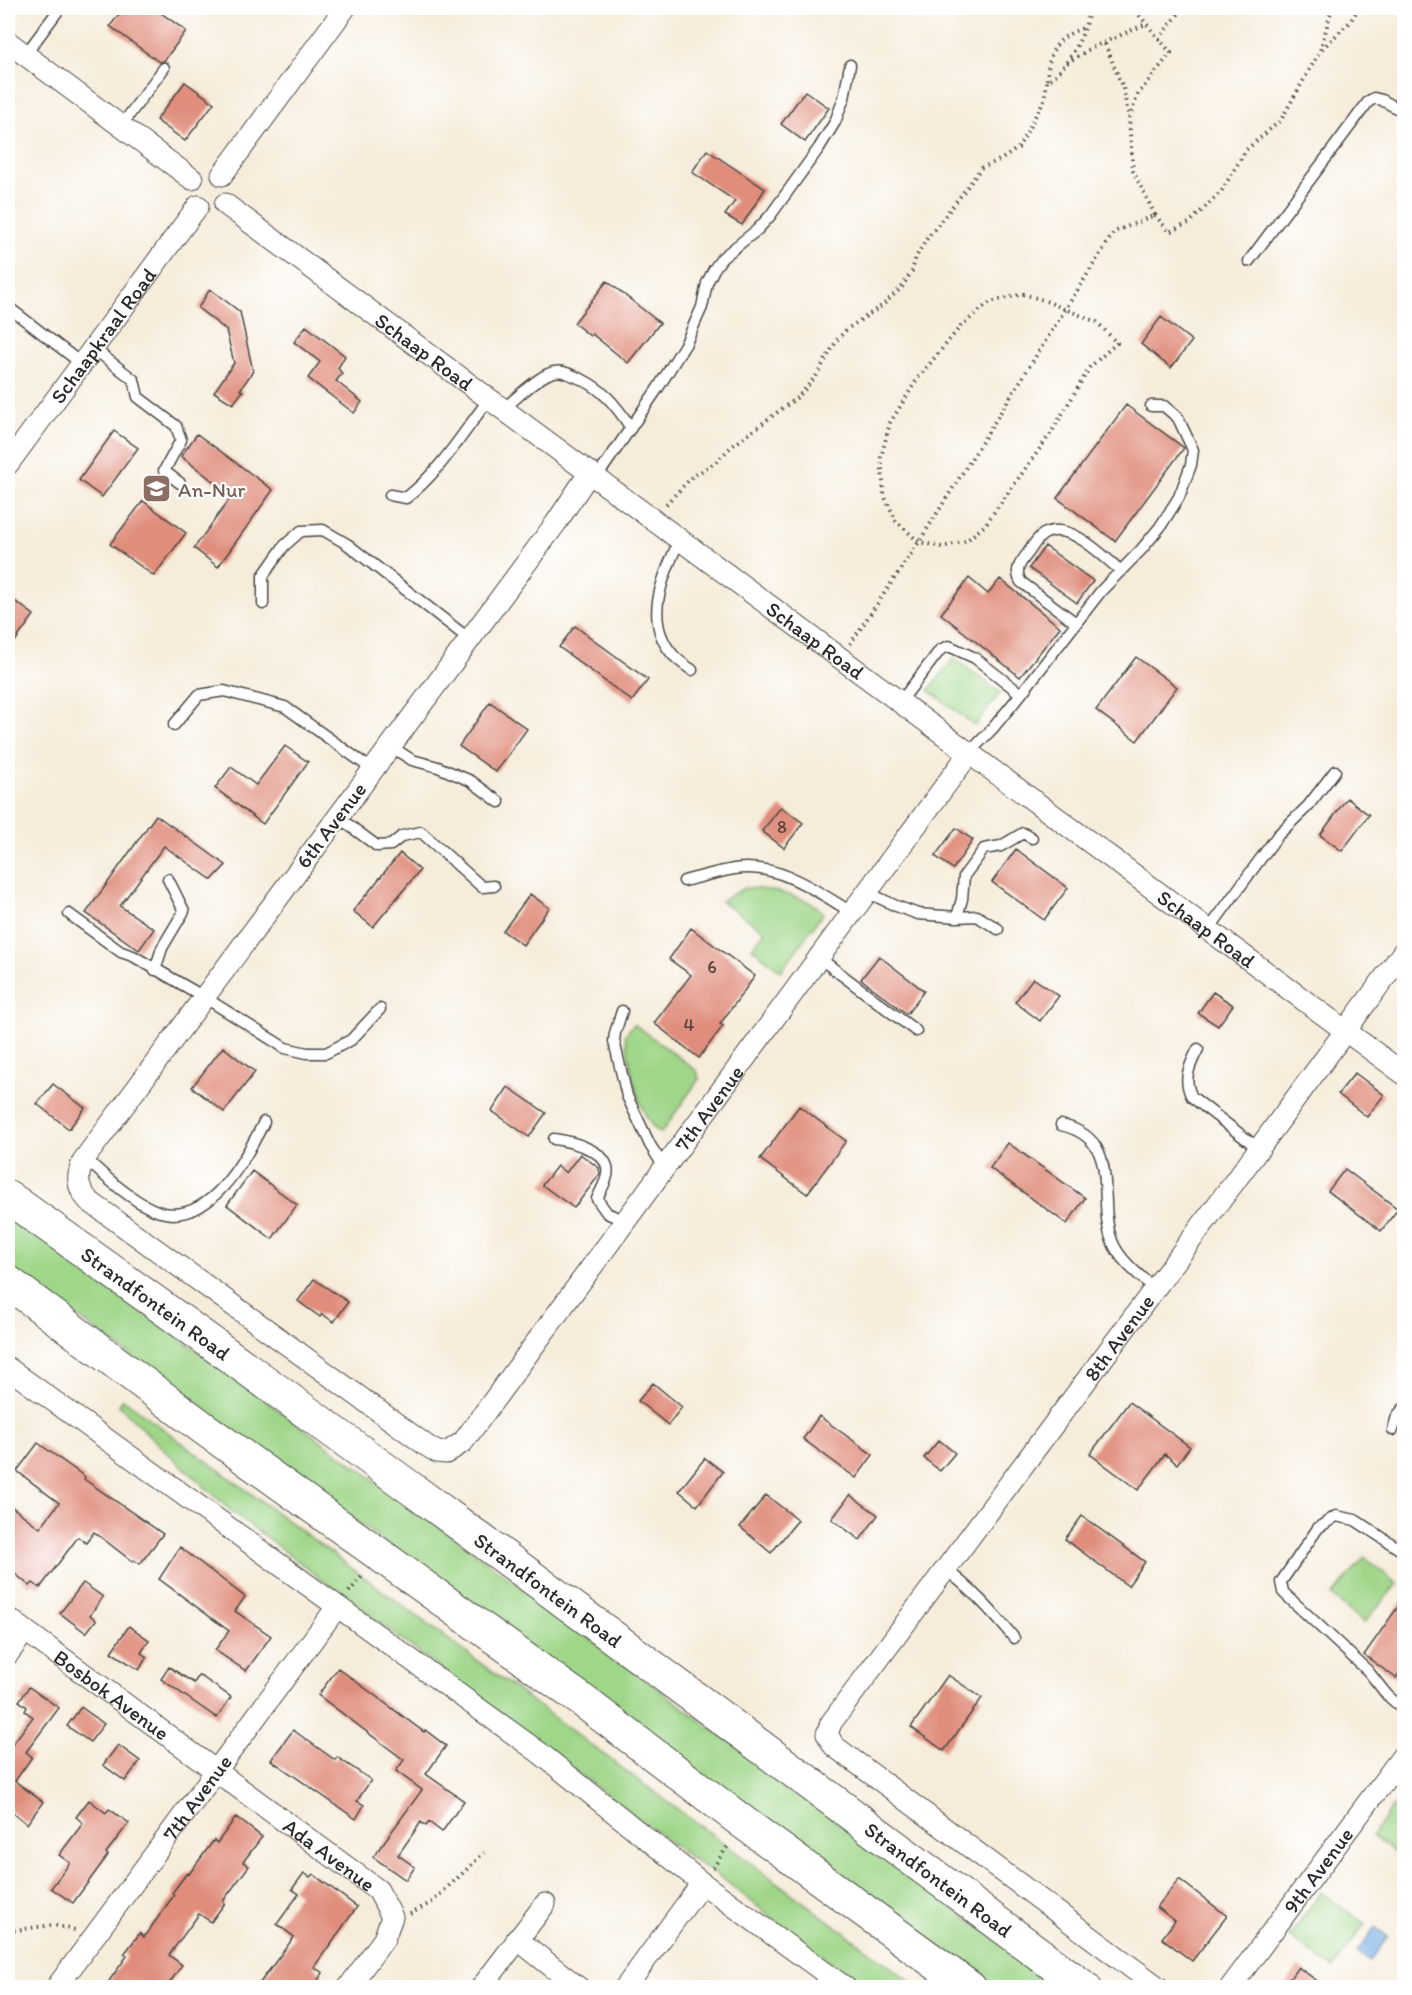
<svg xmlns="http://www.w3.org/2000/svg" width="1412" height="1995" viewBox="0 0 1412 1995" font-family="Itim,sans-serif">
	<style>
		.green { fill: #9fd688; stroke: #65805a; stroke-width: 1.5 }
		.water { fill: #74afe5; stroke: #506d88; stroke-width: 1.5 }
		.building { fill: #e08d7c }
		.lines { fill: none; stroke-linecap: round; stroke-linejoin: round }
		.lane-casing { stroke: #494845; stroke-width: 13 }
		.street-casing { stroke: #494845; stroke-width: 23 }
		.primary-casing { stroke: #494845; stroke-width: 35 }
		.path { stroke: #494845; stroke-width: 4; stroke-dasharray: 1.5 4.5; stroke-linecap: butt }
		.lane { stroke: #fff; stroke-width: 10 }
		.street { stroke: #fff; stroke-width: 21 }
		.primary { stroke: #fff; stroke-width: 33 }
		.labels { text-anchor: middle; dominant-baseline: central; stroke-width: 4.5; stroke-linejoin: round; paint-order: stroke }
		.number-label { font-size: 18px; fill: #58443f }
		.street-label { font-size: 21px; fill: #2b2b2b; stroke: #fff }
		.education-label { font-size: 21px; fill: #785e54; stroke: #fff; text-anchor: start }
	</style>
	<rect width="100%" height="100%" fill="#fff"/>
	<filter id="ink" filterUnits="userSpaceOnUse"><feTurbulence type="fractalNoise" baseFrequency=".0167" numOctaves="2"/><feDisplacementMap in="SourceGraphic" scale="12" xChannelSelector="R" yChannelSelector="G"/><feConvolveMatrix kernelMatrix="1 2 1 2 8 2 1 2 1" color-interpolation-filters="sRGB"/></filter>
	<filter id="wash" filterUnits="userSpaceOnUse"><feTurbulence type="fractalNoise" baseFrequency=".008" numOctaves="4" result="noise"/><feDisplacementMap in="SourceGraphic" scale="24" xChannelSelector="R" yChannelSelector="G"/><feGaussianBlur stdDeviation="1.35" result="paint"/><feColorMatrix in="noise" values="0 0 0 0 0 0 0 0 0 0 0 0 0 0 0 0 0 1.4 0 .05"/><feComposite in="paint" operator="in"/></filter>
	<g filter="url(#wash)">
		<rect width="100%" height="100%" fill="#f6ecda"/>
		<path class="green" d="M 954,658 L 1000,693 L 975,726 L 929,690 Z
			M 745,888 C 765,888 812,897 823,913 L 781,971 L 752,948 L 765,931 L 721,901 Z
			M 634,1024 L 697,1071 L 699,1079 L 661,1133 C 638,1122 629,1059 625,1035 Z
			M 8,1219 L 20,1228 L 42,1238 L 467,1547 L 1060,1987 L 992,1987 L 8,1266 Z
			M 123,1399 L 918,1987 L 867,1987 L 804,1943 L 723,1879 L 688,1856 L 230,1510 L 156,1442 L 119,1405 Z
			M 1365,1557 L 1397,1584 L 1364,1623 L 1332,1596 Z
			M 1404,1791 L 1404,1860 L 1372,1836 Z
			M 1321,1892 L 1365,1924 L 1333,1968 L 1289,1937 Z"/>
		<path class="water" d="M 1375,1927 L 1388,1937 L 1370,1961 L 1357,1952 Z"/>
		<g id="blocks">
			<path class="building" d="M 124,8 L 154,8 L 186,31 L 164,61 L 159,62 L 110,26 Z
				M 185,82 L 214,103 L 185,141 L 156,120 Z
				M 805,91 L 829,108 L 805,142 L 781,124 Z
				M 707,150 L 765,189 L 742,225 L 725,215 L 735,201 L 692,172 Z
				M 607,281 L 660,323 L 628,363 L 592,334 L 590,336 L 574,323 Z
				M 210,289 L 240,312 L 253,371 L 240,390 L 243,391 L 233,404 L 214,392 L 234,363 L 226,330 L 198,308 Z
				M 1161,317 L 1192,341 L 1171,368 L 1141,344 Z
				M 306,326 L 345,356 L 338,368 L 342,374 L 336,381 L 362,402 L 354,413 L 308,378 L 320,362 L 294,342 Z
				M 1126,405 L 1184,448 L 1115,541 L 1057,498 Z
				M 114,431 L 138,448 L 102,497 L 79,480 Z
				M 197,434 L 273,490 L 218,567 L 194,548 L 232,496 L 181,456 Z
				M 143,501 L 186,533 L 154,576 L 110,544 Z
				M 1045,546 L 1093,581 L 1077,603 L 1029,568 Z
				M 969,578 L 988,594 L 1000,579 L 1060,627 L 1020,677 L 941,614 Z
				M 8,596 L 34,615 L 8,651 Z
				M 575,626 L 648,680 L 632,701 L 559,647 Z
				M 1136,657 L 1177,687 L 1137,741 L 1096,710 Z
				M 490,702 L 527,729 L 496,772 L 459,746 Z
				M 285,746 L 308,762 L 263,824 L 215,788 L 231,767 L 256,785 Z
				M 1347,798 L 1369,815 L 1342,851 L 1320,835 Z
				M 781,807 L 803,823 L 784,848 L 762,831 Z
				M 156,815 L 226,865 L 212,880 L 164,846 L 120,906 L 154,929 L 139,950 L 86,913 Z
				M 956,828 L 973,840 L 953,869 L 935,856 Z
				M 1016,849 L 1068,888 L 1044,920 L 992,882 Z
				M 400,853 L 420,870 L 373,927 L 353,911 Z
				M 530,894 L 549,908 L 523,945 L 503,931 Z
				M 691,928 L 755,976 L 720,1024 L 723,1026 L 699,1058 L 654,1023 L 691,975 L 669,959 Z
				M 879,956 L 924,991 L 907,1014 L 861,979 Z
				M 1033,978 L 1059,996 L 1040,1021 L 1015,1002 Z
				M 1213,992 L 1233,1005 L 1218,1026 L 1198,1013 Z
				M 223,1047 L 255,1072 L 224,1112 L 192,1087 Z
				M 1355,1073 L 1384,1095 L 1367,1117 L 1338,1094 Z
				M 53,1084 L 85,1108 L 69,1129 L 37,1104 Z
				M 508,1087 L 546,1113 L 529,1137 L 492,1111 Z
				M 799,1106 L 846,1141 L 807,1194 L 760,1159 Z
				M 1008,1143 L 1085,1198 L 1067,1224 L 990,1168 Z
				M 580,1154 L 599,1168 L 600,1174 L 574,1208 L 542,1185 L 557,1166 L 566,1173 Z
				M 1345,1169 L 1398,1209 L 1381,1231 L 1328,1191 Z
				M 252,1171 L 297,1205 L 272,1239 L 227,1205 Z
				M 314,1279 L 348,1302 L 334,1322 L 322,1314 L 320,1317 L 298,1301 Z
				M 653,1383 L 682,1407 L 668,1425 L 638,1401 Z
				M 1129,1402 L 1190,1447 L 1177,1464 L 1165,1454 L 1138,1490 L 1090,1454 Z
				M 819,1416 L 873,1455 L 856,1478 L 803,1439 Z
				M 939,1440 L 955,1453 L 940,1471 L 924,1458 Z
				M 38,1443 L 85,1477 L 84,1479 L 163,1534 L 140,1564 L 134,1560 L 133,1562 L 94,1532 L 86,1543 L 78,1537 L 40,1588 L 33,1583 L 30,1586 L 8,1568 L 8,1504 L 40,1528 L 59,1503 L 17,1471 Z
				M 705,1458 L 723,1472 L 697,1506 L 679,1491 Z
				M 766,1495 L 798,1520 L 771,1553 L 740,1527 Z
				M 850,1495 L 878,1515 L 860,1540 L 832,1519 Z
				M 1082,1516 L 1145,1562 L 1128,1586 L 1065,1539 Z
				M 180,1547 L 245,1597 L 235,1611 L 271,1636 L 246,1671 L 215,1650 L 229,1631 L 159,1579 Z
				M 83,1583 L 103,1597 L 90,1615 L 96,1620 L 86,1633 L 60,1613 Z
				M 1404,1598 L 1404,1666 L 1396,1678 L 1364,1655 Z
				M 129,1626 L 149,1640 L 141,1653 L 147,1657 L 139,1670 L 111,1652 Z
				M 169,1667 L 194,1683 L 199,1675 L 231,1697 L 217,1718 L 161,1679 Z
				M 338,1668 L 424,1732 L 425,1730 L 446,1746 L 426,1774 L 464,1801 L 442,1832 L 429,1822 L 426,1826 L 421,1822 L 398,1855 L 415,1867 L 406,1880 L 373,1857 L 422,1790 L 396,1771 L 404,1760 L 318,1695 Z
				M 948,1675 L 982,1698 L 944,1751 L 911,1727 Z
				M 29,1687 L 59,1708 L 26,1752 L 32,1757 L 15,1781 L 43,1802 L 27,1824 L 8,1809 L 8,1750 L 33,1717 L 25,1711 L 27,1707 L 19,1701 Z
				M 81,1707 L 104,1724 L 90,1742 L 67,1726 Z
				M 293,1730 L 335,1760 L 337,1757 L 371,1780 L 357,1801 L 364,1805 L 356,1819 L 271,1760 Z
				M 118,1745 L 140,1761 L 125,1781 L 103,1765 Z
				M 89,1800 L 106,1813 L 109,1809 L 129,1823 L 106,1853 L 108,1855 L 73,1903 L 51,1888 L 70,1863 L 59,1855 L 83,1823 L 76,1817 Z
				M 236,1817 L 262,1837 L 243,1862 L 249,1866 L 223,1901 L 225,1903 L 211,1922 L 199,1914 L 169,1955 L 182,1965 L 166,1988 L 104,1988 L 127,1956 L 124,1954 L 140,1933 L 144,1937 L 174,1895 L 172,1893 L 187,1873 L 189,1874 L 214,1840 L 217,1843 Z
				M 304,1873 L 310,1877 L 313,1874 L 357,1907 L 314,1967 L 323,1973 L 312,1988 L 256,1988 L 294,1937 L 277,1924 L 299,1894 L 292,1889 Z
				M 1179,1879 L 1227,1916 L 1192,1961 L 1162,1938 L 1175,1921 L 1157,1907 Z
				M 1298,1967 L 1327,1988 L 1283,1988 Z"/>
		</g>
	</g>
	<g filter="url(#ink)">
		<use href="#blocks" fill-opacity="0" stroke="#494845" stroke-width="1.5"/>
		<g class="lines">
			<defs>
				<path id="lane" d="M 25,55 L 60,8
					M 121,126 L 164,68
					M 1249,261 L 1368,102 L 1374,98 L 1382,100 L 1404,112
					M 8,307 L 82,364
					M 93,348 L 134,380 L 138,397 L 176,426 L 181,440 L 164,471 L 180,483
					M 504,408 C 517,398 533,381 548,374 C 558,369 564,372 574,376 C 601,386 616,405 631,428
					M 597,477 L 658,388 L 686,343 L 702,307 L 707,283 L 714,269 L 722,258 L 757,230 L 770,216 L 819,148 L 835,122 L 844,98 L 850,65
					M 390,495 L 406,498 C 440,472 464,431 490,398
					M 680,538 C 664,576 641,620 674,656 C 679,661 686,666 692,670
					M 263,604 L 263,576 L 284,546 L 301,531 L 323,530 L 347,544 L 469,639
					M 1076,623 L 1021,582 C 1014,570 1020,563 1028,553 C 1033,546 1038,536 1046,533 C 1071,522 1103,556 1121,571
					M 901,701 L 940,650 L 949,646 L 975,658 L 1021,694
					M 174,725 L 199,695 L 224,691 L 285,707 L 373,770
					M 390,746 L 412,760 L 438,767 L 471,781 L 499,802
					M 970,752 L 993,728 L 1021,694 L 1101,591 L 1141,550 L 1160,527 L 1179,497 L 1191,465 L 1193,450 L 1178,418 L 1164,406 L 1151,406
					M 338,817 L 377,846 L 391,845 L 402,836 L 421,832 L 482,887 L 494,886
					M 684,881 C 700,877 717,872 734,869 C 777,862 817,891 851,912
					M 867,892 L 896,906 L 918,914 L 957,917 L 977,916 L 998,929
					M 69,914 L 121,952 L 133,956 L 204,997 L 285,1048 L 307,1053 L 326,1053 L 351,1040 L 380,1009
					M 957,917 L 962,899 L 964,876 L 984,849 L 1001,846 L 1023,833 L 1032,838
					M 1209,929 L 1278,835 L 1308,806 L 1335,771
					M 818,957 L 916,1031
					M 155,970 L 162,948 L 184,911 L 168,879
					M 622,1011 L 615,1033 L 614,1041 L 627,1096 L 650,1145 L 664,1167
					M 1198,1049 C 1190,1065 1182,1079 1192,1097 L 1259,1149
					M 1061,1125 C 1124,1139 1096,1199 1112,1241 C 1120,1261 1139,1275 1155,1289
					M 554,1139 C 569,1141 603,1149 607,1167 C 610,1177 601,1189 597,1199 L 607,1213 L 624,1221
					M 85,1158 C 104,1176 136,1205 160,1212 C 210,1226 246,1158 264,1122
					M 1393,1430 L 1397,1416 L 1404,1408
					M 1404,1552 L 1355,1520 L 1336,1516 L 1318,1528 L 1281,1582 L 1283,1592 L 1287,1596 L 1368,1671 L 1387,1695 L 1404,1710
					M 945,1569 C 972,1589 993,1612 1014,1638"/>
				<g id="street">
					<path d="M 8,42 L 192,179"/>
					<path d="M 222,175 L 345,8"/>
					<path id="s1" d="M 225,204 L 1404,1074"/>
					<path id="s2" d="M 8,464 L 198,206"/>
					<path id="s3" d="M 590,472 L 556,523 L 85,1158 C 76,1175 76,1187 89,1201 L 427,1446 L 437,1452 L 446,1453 L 463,1442 L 970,752"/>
					<path d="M 8,1368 L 540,1753 L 702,1883 L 846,1988"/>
					<path id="s4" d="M 8,1618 L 378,1890 L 392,1917 L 384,1939 L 348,1988"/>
					<path d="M 8,1654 L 25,1631"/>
					<path d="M 517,1939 L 579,1988"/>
					<path id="s5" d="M 56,1988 L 337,1607"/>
					<path d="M 481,1988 L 545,1904"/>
					<path d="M 625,1988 L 702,1883"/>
					<path id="s6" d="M 1159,1988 L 834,1746 L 827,1734 L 831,1723 L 1241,1173 L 1404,951"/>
					<path id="s7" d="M 1230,1988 L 1404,1754"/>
				</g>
				<g id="primary">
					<path id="s8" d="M 8,1197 C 371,1455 727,1722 1085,1988"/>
					<path d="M 8,1282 L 202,1427 L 583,1701 L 744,1823 L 970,1988"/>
				</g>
			</defs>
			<use href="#lane" class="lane-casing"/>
			<use href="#street" class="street-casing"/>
			<use href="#primary" class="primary-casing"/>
			<path class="path" d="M 1159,39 L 1183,8
				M 1105,44 L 1123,88 L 1129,118
				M 1322,49 L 1349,23 L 1359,8
				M 1067,63 L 1091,48 L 1146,24
				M 1047,80 C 1049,51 1055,38 1083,28
				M 1155,215 L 1169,232 L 1189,223 L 1221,192 L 1246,150 L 1281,120 L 1320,51 L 1332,8
				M 1023,294 L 1043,300 L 1097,322 L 1117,343 L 1090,367 L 1051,433 L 985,525 L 966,541 L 942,547 L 919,542 L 896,521 L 884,495 L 881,457 L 890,423 L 918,378 L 961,326 L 990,302 Z
				M 666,504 L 692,477 L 716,462 L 731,447 L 799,396 L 816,376 L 837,340 L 847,329 L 883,305 L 902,287 L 912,271 L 916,257 L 926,240 L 969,185 L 981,168 L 1002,159 L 1018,148 L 1044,100 L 1047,81 C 1067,71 1088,30 1089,8
				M 850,644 L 919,542 L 1114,232 L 1155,215 L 1133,171 L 1129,119 L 1138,94 L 1171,53 L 1133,8
				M 349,1592 L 363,1575
				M 713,1868 L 729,1844
				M 410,1914 L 432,1902 L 484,1853
				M 8,1931 L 53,1925 L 75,1930"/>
			<use href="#lane" class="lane"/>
			<use href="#street" class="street"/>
			<use href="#primary" class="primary"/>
		</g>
	</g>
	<defs>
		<symbol id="school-square" viewBox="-11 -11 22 22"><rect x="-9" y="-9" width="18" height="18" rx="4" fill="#8d6e63" stroke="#fff"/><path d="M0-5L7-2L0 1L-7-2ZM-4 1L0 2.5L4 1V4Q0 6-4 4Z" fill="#fff"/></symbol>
	</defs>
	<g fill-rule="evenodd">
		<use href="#school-square" x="140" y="472" width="33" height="33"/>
	</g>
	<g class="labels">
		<g class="number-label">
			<text x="782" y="827">8</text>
			<text x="712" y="967">6</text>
			<text x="689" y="1025">4</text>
		</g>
		<g class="street-label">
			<text stroke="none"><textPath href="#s2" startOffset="160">Schaapkraal Road</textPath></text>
			<text stroke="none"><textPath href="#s1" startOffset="248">Schaap Road</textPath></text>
			<text stroke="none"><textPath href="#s1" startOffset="734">Schaap Road</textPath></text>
			<text transform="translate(331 825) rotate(-53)">6th Avenue</text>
			<text stroke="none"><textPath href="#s1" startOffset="1220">Schaap Road</textPath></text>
			<text stroke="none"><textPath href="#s3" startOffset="1772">7th Avenue</textPath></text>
			<text stroke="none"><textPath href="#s8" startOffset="182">Strandfontein Road</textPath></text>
			<text stroke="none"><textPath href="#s6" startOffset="912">8th Avenue</textPath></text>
			<text stroke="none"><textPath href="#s8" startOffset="668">Strandfontein Road</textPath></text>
			<text stroke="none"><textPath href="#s4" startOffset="129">Bosbok Avenue</textPath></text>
			<text stroke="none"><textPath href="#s5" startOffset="237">7th Avenue</textPath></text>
			<text stroke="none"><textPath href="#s4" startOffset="399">Ada Avenue</textPath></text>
			<text stroke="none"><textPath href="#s7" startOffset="147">9th Avenue</textPath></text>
			<text stroke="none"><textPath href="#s8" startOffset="1154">Strandfontein Road</textPath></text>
		</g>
		<g class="education-label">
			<text x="178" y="489">An-Nur</text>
		</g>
	</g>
	<rect width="1412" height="1995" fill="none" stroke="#fff" stroke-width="30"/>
</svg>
